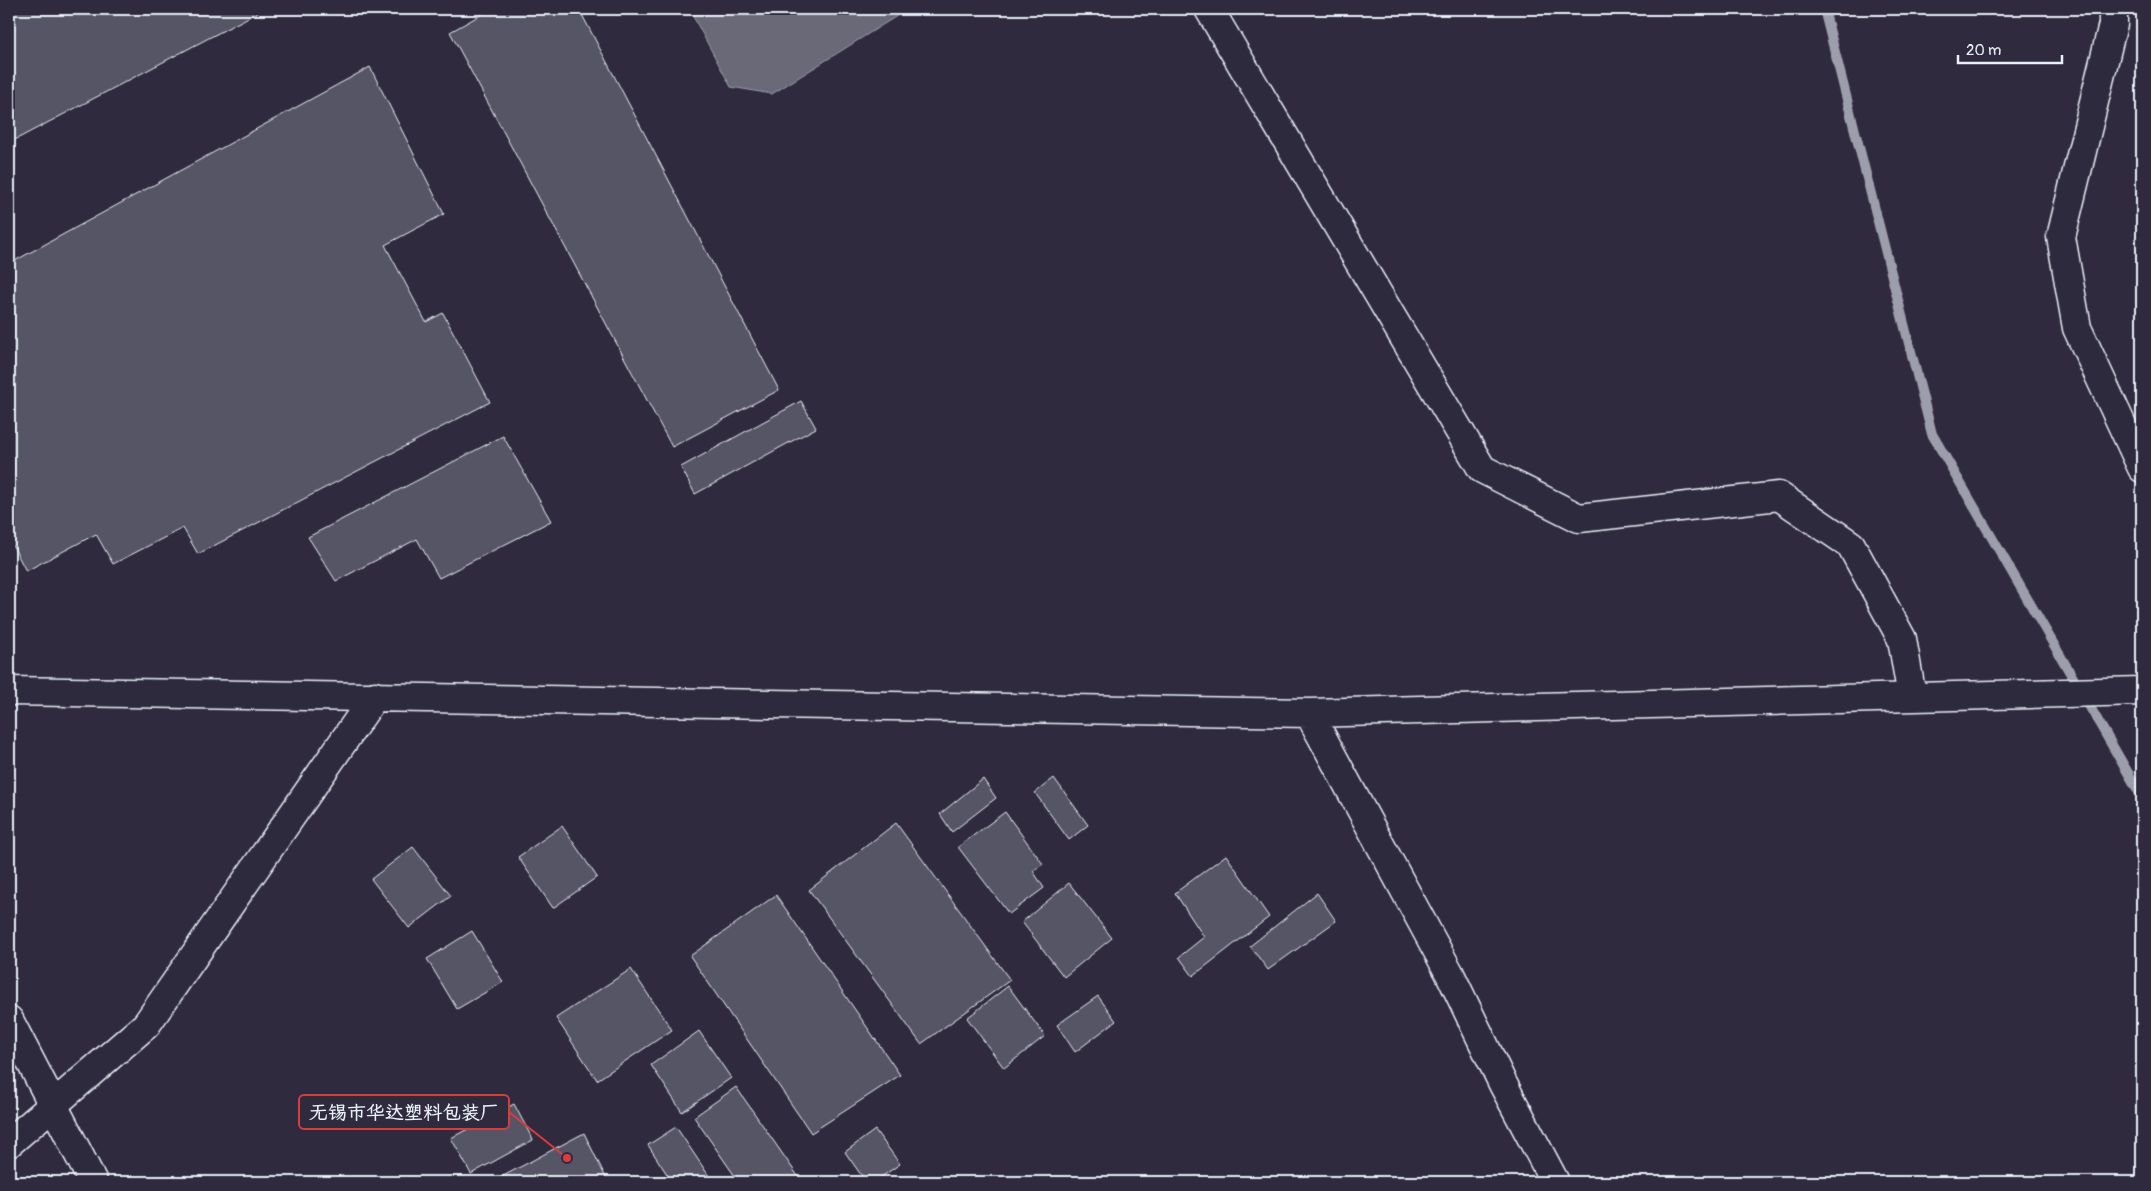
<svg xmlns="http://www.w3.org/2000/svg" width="2151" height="1191" viewBox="0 0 2151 1191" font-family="Pangolin,'LXGW WenKai TC',sans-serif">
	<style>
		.water { fill: #696978; stroke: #9c9fab }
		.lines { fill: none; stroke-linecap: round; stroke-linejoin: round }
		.stream { stroke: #9c9fab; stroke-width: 10 }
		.building { fill: #575565; stroke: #e8f1f8 }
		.minor-casing { stroke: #e8f1f8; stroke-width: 31 }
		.minor { stroke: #2f2a3d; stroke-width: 28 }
		.leader { fill: none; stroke: #d83c3d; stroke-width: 2 }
		.callout-dot { fill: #d83c3d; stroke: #2f2a3d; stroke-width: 2 }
		.callout { fill: #2f2a3d; stroke: #d83c3d; stroke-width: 2 }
		.callout-label { font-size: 19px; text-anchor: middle; font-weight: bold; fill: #e8f1f8 }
	</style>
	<rect width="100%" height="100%" fill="#2f2a3d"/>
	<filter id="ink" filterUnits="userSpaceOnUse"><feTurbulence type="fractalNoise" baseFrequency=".02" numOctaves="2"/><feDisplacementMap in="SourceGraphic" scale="10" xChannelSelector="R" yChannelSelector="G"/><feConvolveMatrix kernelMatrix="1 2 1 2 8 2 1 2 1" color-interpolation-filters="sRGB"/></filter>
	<g filter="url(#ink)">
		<path class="water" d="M 689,9 L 908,9 L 772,94 L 731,87 Z"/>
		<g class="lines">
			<path class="stream" d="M 1824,9 L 1932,434 L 2142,797"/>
		</g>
		<path class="building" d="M 9,9 L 264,9 L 9,143 Z
			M 491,9 L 579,9 L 779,390 L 672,447 L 450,32 Z
			M 370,67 L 444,214 L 385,245 L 426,322 L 443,313 L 490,402 L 198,554 L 183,528 L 113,564 L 96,534 L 26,571 L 13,546 L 9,548 L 9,264 Z
			M 801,401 L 816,428 L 695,494 L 681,467 Z
			M 503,436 L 551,521 L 439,578 L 417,539 L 336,581 L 308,537 Z
			M 1054,778 L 1088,825 L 1069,840 L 1035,793 Z
			M 983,779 L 996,798 L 952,832 L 940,814 Z
			M 1005,812 L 1043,864 L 1033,871 L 1044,888 L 1009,914 L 958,847 Z
			M 896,823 L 1010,980 L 921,1044 L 809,890 Z
			M 562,826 L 597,877 L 553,908 L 518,857 Z
			M 413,847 L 451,896 L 409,928 L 371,879 Z
			M 1226,855 L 1269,917 L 1193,976 L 1179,957 L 1204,937 L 1175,893 Z
			M 1069,883 L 1112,938 L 1064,977 L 1022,922 Z
			M 1317,893 L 1336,921 L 1268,970 L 1250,946 Z
			M 776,895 L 900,1075 L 811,1133 L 690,956 Z
			M 472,931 L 503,982 L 457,1009 L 427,959 Z
			M 631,969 L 672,1030 L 597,1080 L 556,1018 Z
			M 1008,986 L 1045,1036 L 1004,1068 L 967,1018 Z
			M 1098,996 L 1116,1021 L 1075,1052 L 1057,1025 Z
			M 699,1031 L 731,1078 L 682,1112 L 651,1065 Z
			M 736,1087 L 802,1182 L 739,1182 L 694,1117 Z
			M 514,1104 L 533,1140 L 471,1174 L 451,1138 Z
			M 676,1127 L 713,1182 L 672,1182 L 648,1145 Z
			M 875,1130 L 900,1164 L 874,1182 L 866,1182 L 845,1152 Z
			M 584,1133 L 608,1182 L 492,1182 Z"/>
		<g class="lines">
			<defs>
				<path id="minor" d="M 1209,9 L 1482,469 L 1579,518 L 1779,496 L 1851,545 L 1902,639 L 1912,697
					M 2113,9 L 2113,24 L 2061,237 L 2077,328 L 2142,468
					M 9,691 L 1309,713 L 2142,691
					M 1309,713 L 1450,974 L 1503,1084 L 1555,1182
					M 9,1020 L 93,1182
					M 9,1143 L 146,1025 L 375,696"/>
			</defs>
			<use href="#minor" class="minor-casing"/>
			<use href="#minor" class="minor"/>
		</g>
	</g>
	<path class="leader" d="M567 1158L509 1112"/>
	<circle class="callout-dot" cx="567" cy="1158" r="5"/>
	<rect class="callout" x="299" y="1095" width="210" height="34" rx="5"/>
	<g class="callout-label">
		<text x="404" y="1119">无锡市华达塑料包装厂</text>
	</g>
	<rect width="2151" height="1191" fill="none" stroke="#2f2a3d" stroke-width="30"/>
	<rect x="15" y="15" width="2121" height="1161" fill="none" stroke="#e8f1f8" stroke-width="2" filter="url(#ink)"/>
	<path d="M1958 55v8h104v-8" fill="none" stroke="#e8f1f8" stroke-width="2.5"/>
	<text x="1966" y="55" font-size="15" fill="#e8f1f8" stroke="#2f2a3d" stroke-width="4" paint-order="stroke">20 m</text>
</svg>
